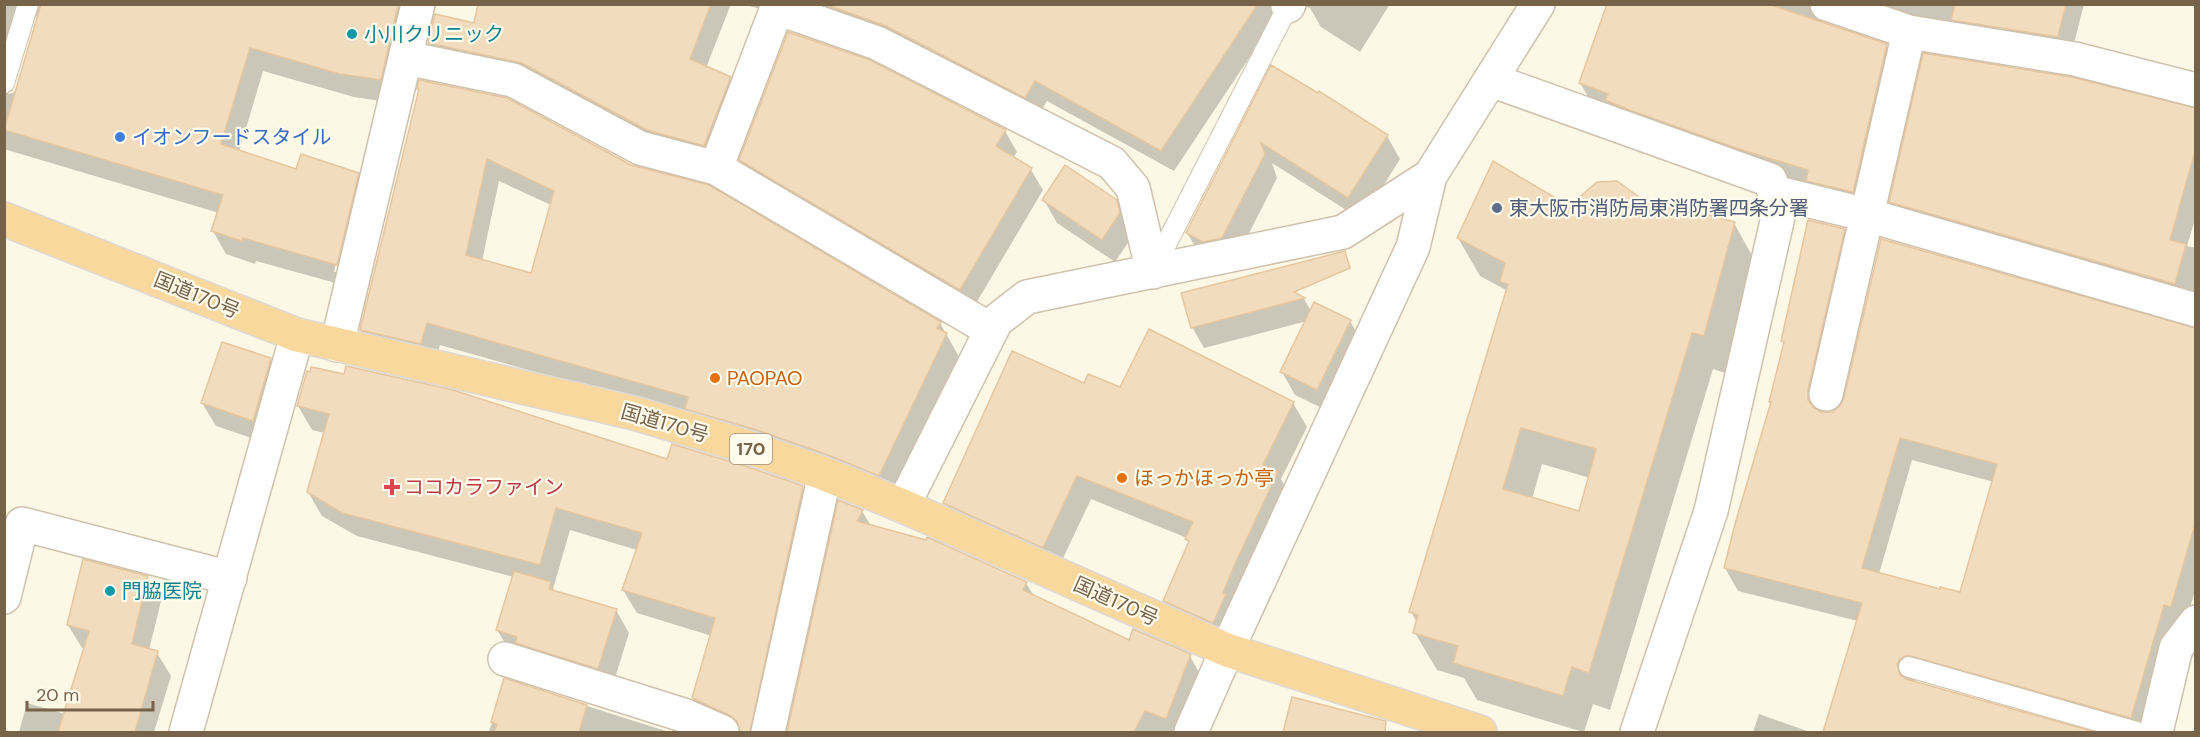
<svg xmlns="http://www.w3.org/2000/svg" width="2200" height="737" viewBox="0 0 2200 737" font-family="'DM Sans','Noto Sans JP',sans-serif">
	<style>
		.shadow { fill: #0003; fill-rule: evenodd }
		.building { fill: #f2dcbe; stroke: #e5c69e; stroke-width: 1.5; fill-rule: evenodd }
		.lines { fill: none; stroke-linecap: round; stroke-linejoin: round }
		.service-casing { stroke: #cfc1ac; stroke-width: 22 }
		.minor-casing { stroke: #cfc1ac; stroke-width: 36 }
		.trunk-casing { stroke: #ded9d4; stroke-width: 36 }
		.service { stroke: #fff; stroke-width: 20 }
		.minor { stroke: #fff; stroke-width: 33 }
		.trunk { stroke: #f9d89e; stroke-width: 33 }
		.culture-dot { fill: #0f9aa8; stroke: #fffbed; stroke-width: 2 }
		.shop-dot { fill: #3f7fe0; stroke: #fffbed; stroke-width: 2 }
		.service-dot { fill: #5c6f8a; stroke: #fffbed; stroke-width: 2 }
		.food-dot { fill: #e8710a; stroke: #fffbed; stroke-width: 2 }
		.health-dot { fill: #e0444e; stroke: #fffbed; stroke-width: 2 }
		.labels { text-anchor: middle; dominant-baseline: central; stroke-width: 4.5; stroke-linejoin: round; paint-order: stroke }
		.shield { fill: #fffbed; stroke: #a0907b; stroke-width: 1.5 }
		.shield-label { font-size: 18px; font-weight: bold; fill: #77624a }
		.culture-label { font-size: 20px; fill: #0d838f; stroke: #fffbed; text-anchor: start }
		.shop-label { font-size: 20px; fill: #366cbe; stroke: #fffbed; text-anchor: start }
		.service-label { font-size: 20px; fill: #4e5e75; stroke: #fffbed; text-anchor: start }
		.street-label { font-size: 20px; fill: #77624a; stroke: #fffbed }
		.food-label { font-size: 20px; fill: #c56008; stroke: #fffbed; text-anchor: start }
		.health-label { font-size: 20px; fill: #be3a42; stroke: #fffbed; text-anchor: start }
	</style>
	<rect width="100%" height="100%" fill="#fdf8e6"/>
	<path class="shadow" d="M 4,4 L 390,4 L 398,6 L 411,30 L 394,103 L 354,97 L 263,71 L 239,152 L 297,171 L 358,174 L 371,197 L 350,287 L 256,261 L 255,264 L 226,254 L 213,231 L 219,213 L 4,149 ZM 38,16 L 17,87 L 13,93 L 8,94 L 29,24 L 33,18 ZM 353,190 L 356,190 L 337,272 L 334,272 Z
		M 480,4 L 731,4 L 706,68 L 730,78 L 742,99 L 716,166 L 442,64 L 430,43 L 475,25 Z
		M 742,4 L 1390,4 L 1360,52 L 1321,27 L 1310,8 L 1300,6 L 1257,46 L 1174,171 L 1047,101 L 1037,118 L 778,14 Z
		M 1609,4 L 2084,4 L 2070,59 L 1827,13 L 1821,23 L 1886,46 L 1899,68 L 1866,214 L 1593,105 L 1580,83 Z
		M 1272,67 L 1387,136 L 1400,159 L 1362,220 L 1272,163 L 1277,178 L 1235,261 L 1201,256 L 1187,233 Z
		M 420,91 L 631,166 L 940,323 L 959,357 L 892,498 L 691,416 L 440,345 L 433,366 L 374,353 L 361,330 ZM 499,181 L 551,205 L 532,274 L 482,261 Z
		M 2196,109 L 2196,216 L 2187,246 L 2196,248 L 2196,309 L 1904,224 L 1891,202 Z
		M 1005,131 L 1017,152 L 1013,158 L 1031,170 L 1043,190 L 972,310 L 753,181 L 741,160 Z
		M 1639,198 L 1734,223 L 1755,261 L 1725,373 L 1713,369 L 1610,710 L 1593,704 L 1584,732 L 1583,732 L 1477,700 L 1464,678 L 1437,670 L 1415,633 L 1418,624 L 1411,612 L 1506,290 L 1480,276 L 1458,238 L 1569,208 ZM 1542,464 L 1590,478 L 1580,513 L 1532,499 Z
		M 1044,200 L 1115,201 L 1129,224 L 1132,237 L 1115,262 L 1057,223 Z
		M 1844,230 L 1857,253 L 1820,413 L 1831,414 L 2196,330 L 2196,587 L 2184,629 L 2146,732 L 1919,678 L 1914,682 L 2090,732 L 1824,732 L 1858,621 L 1738,591 L 1725,568 L 1772,405 L 1770,401 L 1785,345 L 1783,341 ZM 1912,460 L 1994,482 L 1961,594 L 1879,574 Z
		M 1259,276 L 1304,299 L 1311,311 L 1350,321 L 1363,344 L 1330,412 L 1295,395 L 1282,372 L 1307,321 L 1204,348 L 1192,327 Z
		M 270,360 L 283,383 L 266,443 L 216,426 L 202,403 Z
		M 1085,385 L 1293,403 L 1307,427 L 1281,479 L 1291,497 L 1226,646 L 1179,625 L 1165,601 L 1189,544 L 1187,538 L 1091,499 L 1057,571 L 959,527 L 945,503 Z
		M 298,406 L 668,461 L 802,487 L 816,511 L 768,732 L 732,732 L 707,722 L 693,698 L 712,636 L 637,613 L 623,590 L 637,550 L 570,530 L 553,589 L 555,592 L 616,610 L 629,633 L 611,691 L 511,653 L 497,630 L 514,577 L 357,536 L 322,516 L 308,492 L 325,433 L 312,430 Z
		M 840,502 L 862,511 L 871,526 L 1026,583 L 1034,596 L 1129,642 L 1190,656 L 1202,678 L 1182,732 L 787,732 Z
		M 147,578 L 161,601 L 149,650 L 157,653 L 171,676 L 154,732 L 19,732 L 27,703 L 65,714 L 85,649 L 82,648 L 68,625 Z
		M 505,680 L 669,732 L 489,732 Z
		M 1293,699 L 1357,714 L 1368,732 L 1285,732 Z
		M 1759,714 L 1810,732 L 1753,732 Z"/>
	<path class="building" d="M 41,4 L 398,5 L 381,80 L 340,74 L 250,48 L 221,144 L 296,169 L 301,154 L 359,173 L 337,265 L 243,238 L 242,241 L 211,231 L 223,195 L 4,130 Z
		M 478,4 L 711,4 L 690,59 L 731,77 L 704,146 L 647,130 L 522,63 L 428,43 L 435,14 L 474,23 Z
		M 824,4 L 1258,4 L 1161,151 L 1035,81 L 1025,98 L 886,26 Z
		M 1607,4 L 1768,4 L 1887,44 L 1853,192 L 1806,181 L 1808,170 L 1739,149 L 1632,111 L 1605,100 L 1608,94 L 1579,83 Z
		M 1955,4 L 2066,4 L 2058,37 L 1951,20 Z
		M 788,32 L 870,60 L 1006,130 L 996,146 L 1032,168 L 960,290 L 739,160 Z
		M 1923,53 L 2071,77 L 2196,108 L 2196,148 L 2170,240 L 2186,244 L 2175,284 L 1889,202 Z
		M 1271,65 L 1318,93 L 1319,91 L 1388,135 L 1348,198 L 1261,143 L 1265,154 L 1222,238 L 1203,242 L 1186,233 Z
		M 419,80 L 507,98 L 631,165 L 709,185 L 941,322 L 937,328 L 947,333 L 879,476 L 831,456 L 757,430 L 685,409 L 688,397 L 427,323 L 421,344 L 360,330 L 419,89 L 417,89 ZM 487,159 L 554,191 L 531,273 L 466,255 Z
		M 1493,161 L 1569,206 L 1597,182 L 1617,181 L 1639,197 L 1735,222 L 1704,336 L 1692,333 L 1589,673 L 1572,667 L 1563,696 L 1453,663 L 1458,646 L 1413,633 L 1418,615 L 1409,612 L 1508,284 L 1500,282 L 1505,263 L 1457,238 ZM 1521,428 L 1596,449 L 1579,511 L 1503,489 Z
		M 1065,165 L 1117,200 L 1120,213 L 1102,240 L 1042,200 Z
		M 1808,220 L 1845,229 L 1808,390 L 1808,400 L 1814,408 L 1821,412 L 1832,412 L 1840,406 L 1844,398 L 1881,239 L 2196,328 L 2196,521 L 2171,607 L 2164,605 L 2131,718 L 1907,655 L 1900,659 L 1897,664 L 1900,675 L 1906,679 L 2095,732 L 1823,732 L 1862,603 L 1724,568 L 1735,524 L 1771,402 L 1769,402 L 1784,342 L 1781,341 ZM 1900,438 L 1997,464 L 1960,592 L 1940,587 L 1940,589 L 1862,568 Z
		M 1345,251 L 1350,268 L 1294,292 L 1305,298 L 1191,328 L 1181,293 Z
		M 1314,302 L 1351,320 L 1317,390 L 1280,372 Z
		M 1149,329 L 1294,402 L 1263,465 L 1278,472 L 1234,566 L 1223,593 L 1226,594 L 1213,623 L 1163,601 L 1189,541 L 1185,539 L 1193,522 L 1077,476 L 1043,548 L 943,503 L 1012,351 L 1084,383 L 1088,374 L 1120,387 Z
		M 222,342 L 271,358 L 253,421 L 201,403 Z
		M 346,366 L 453,390 L 667,459 L 672,444 L 745,466 L 803,486 L 750,732 L 740,732 L 737,721 L 729,715 L 692,698 L 715,618 L 622,590 L 642,533 L 556,508 L 540,565 L 342,513 L 307,492 L 329,414 L 297,406 L 307,371 L 310,372 L 311,367 L 344,374 Z
		M 838,500 L 863,510 L 857,521 L 926,540 L 927,537 L 1027,582 L 1023,590 L 1129,640 L 1133,629 L 1191,654 L 1166,719 L 1145,711 L 1134,732 L 787,732 Z
		M 83,559 L 148,576 L 132,644 L 158,651 L 135,732 L 58,732 L 89,631 L 67,625 Z
		M 514,571 L 551,582 L 549,589 L 617,609 L 598,669 L 515,643 L 517,637 L 496,630 Z
		M 504,678 L 587,705 L 579,732 L 494,732 L 497,724 L 491,722 Z
		M 1292,697 L 1386,721 L 1385,732 L 1283,732 Z"/>
	<g class="lines">
		<defs>
			<path id="service" d="M 4,83 L 28,4
				M 1153,270 L 1288,6 L 1285,4
				M 1909,667 L 2137,732"/>
			<path id="minor" d="M 1827,4 L 1909,32 L 2075,59 L 2196,90
				M 1288,6 L 1289,4
				M 406,58 L 513,80 L 640,148 L 716,168 L 991,330
				M 1491,80 L 1770,180 L 1780,208 L 1711,511 L 1637,732
				M 716,168 L 777,8 L 877,43 L 1112,163 L 1133,188 L 1153,272
				M 1774,192 L 1867,215 L 2196,310
				M 337,345 L 418,4
				M 1826,394 L 1909,32
				M 903,506 L 996,321 L 1027,297 L 1343,232 L 1430,176
				M 4,597 L 22,524 L 230,578
				M 505,659 L 683,715 L 722,732
				M 186,732 L 297,335
				M 768,732 L 825,474
				M 1191,732 L 1227,650 L 1413,247 L 1430,176 L 1538,4
				M 2156,732 L 2176,648 L 2196,622"/>
			<path id="trunk" d="M 4,219 L 297,335 L 634,413 L 751,448 L 825,474 L 903,506 L 1227,650 L 1480,732"/>
		</defs>
		<use href="#service" class="service-casing"/>
		<use href="#minor" class="minor-casing"/>
		<use href="#trunk" class="trunk-casing"/>
		<use href="#service" class="service"/>
		<use href="#minor" class="minor"/>
		<use href="#trunk" class="trunk"/>
	</g>
	<g class="culture-dot">
		<circle cx="352" cy="34" r="6"/>
		<circle cx="110" cy="591" r="6"/>
	</g>
	<circle class="shop-dot" cx="120" cy="137" r="6"/>
	<circle class="service-dot" cx="1497" cy="208" r="6"/>
	<g class="food-dot">
		<circle cx="715" cy="378" r="6"/>
		<circle cx="1122" cy="478" r="6"/>
	</g>
	<path class="health-dot" d="M389 478h6v6h6v6h-6v6h-6v-6h-6v-6h6z"/>
	<g class="labels">
		<rect class="shield" x="730" y="434" width="42" height="30" rx="4.5"/>
		<g class="shield-label">
			<text x="751" y="449">170</text>
		</g>
		<g class="culture-label">
			<text x="364" y="34">小川クリニック</text>
			<text x="122" y="591">門脇医院</text>
		</g>
		<g class="shop-label">
			<text x="132" y="137">イオンフードスタイル</text>
		</g>
		<g class="service-label">
			<text x="1509" y="208">東大阪市消防局東消防署四条分署</text>
		</g>
		<g class="street-label">
			<text transform="translate(197 295) rotate(22)">国道170号</text>
			<text transform="translate(665 423) rotate(16)">国道170号</text>
			<text transform="translate(1116 601) rotate(24)">国道170号</text>
		</g>
		<g class="food-label">
			<text x="727" y="378">PAOPAO</text>
			<text x="1134" y="478">ほっかほっか亭</text>
		</g>
		<g class="health-label">
			<text x="404" y="487">ココカラファイン</text>
		</g>
	</g>
	<rect width="2200" height="737" fill="none" stroke="#77624a" stroke-width="12"/>
	<path d="M27 701v9h126v-9" fill="none" stroke="#77624a" stroke-width="3"/>
	<text x="36" y="701" font-size="18" fill="#77624a" stroke="#fffbed" stroke-width="4.5" paint-order="stroke">20 m</text>
</svg>
